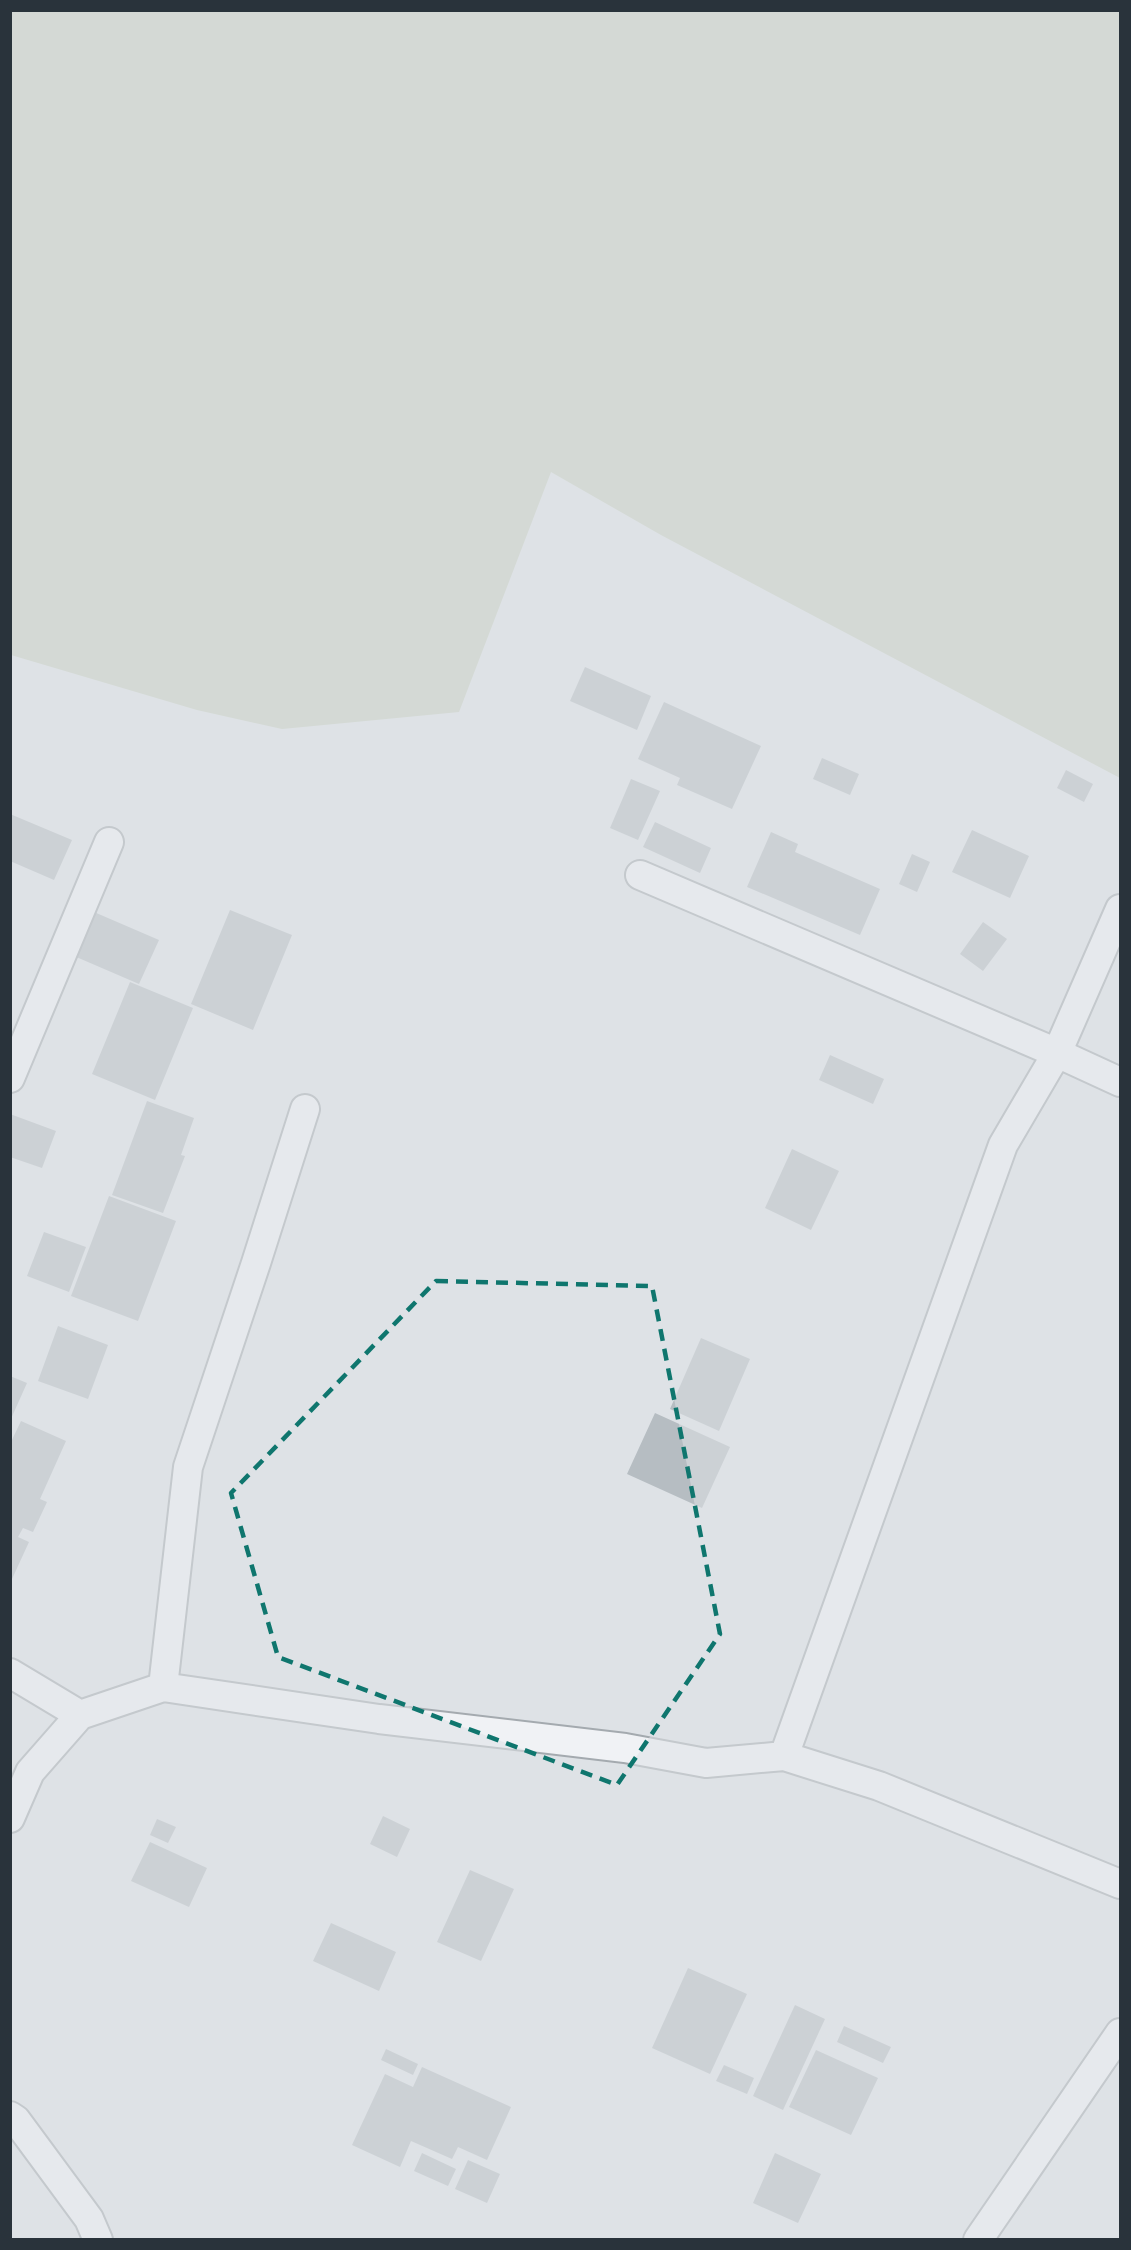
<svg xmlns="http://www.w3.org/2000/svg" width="1131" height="2250" viewBox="0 0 1131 2250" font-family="Inter,sans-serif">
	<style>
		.green { fill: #c7cfc0 }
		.building { fill: #b6bdc2 }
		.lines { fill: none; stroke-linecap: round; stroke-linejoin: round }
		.street-casing { stroke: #a4aaaf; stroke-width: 32 }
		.street { stroke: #f0f2f5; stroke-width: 28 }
		.marked { fill: none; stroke: #0f766e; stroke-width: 4.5; stroke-dasharray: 12 8; stroke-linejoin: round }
	</style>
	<rect width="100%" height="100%" fill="#dee2e6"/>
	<path class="green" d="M 10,11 L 1120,11 L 1120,778 L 661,535 L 551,472 L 459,712 L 282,729 L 197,710 L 11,655 Z"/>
	<path class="building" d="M 585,667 L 651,696 L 637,730 L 570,701 Z
		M 664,702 L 761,746 L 732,809 L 677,785 L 680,778 L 638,759 Z
		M 822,758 L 859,774 L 850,795 L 813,779 Z
		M 1066,770 L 1093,784 L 1084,802 L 1057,788 Z
		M 631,779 L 660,791 L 638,840 L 610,828 Z
		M 10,814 L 72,840 L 54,880 L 10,861 Z
		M 655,822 L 711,848 L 700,873 L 643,847 Z
		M 972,830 L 1029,856 L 1010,898 L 952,872 Z
		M 771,832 L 798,844 L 795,852 L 880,889 L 860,935 L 747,887 Z
		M 912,854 L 930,862 L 917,892 L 899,884 Z
		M 87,909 L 159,940 L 139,984 L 67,953 Z
		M 230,910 L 292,935 L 253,1030 L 191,1004 Z
		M 983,922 L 1007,939 L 983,971 L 960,954 Z
		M 130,982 L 193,1008 L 155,1100 L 92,1074 Z
		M 830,1055 L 884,1079 L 873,1104 L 819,1080 Z
		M 147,1101 L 194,1118 L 181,1155 L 185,1156 L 163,1213 L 112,1195 Z
		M 10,1114 L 56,1131 L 42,1168 L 10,1157 Z
		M 792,1149 L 839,1171 L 811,1230 L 765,1208 Z
		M 109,1196 L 176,1221 L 138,1321 L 71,1296 Z
		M 44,1232 L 86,1247 L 69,1292 L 27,1276 Z
		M 58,1326 L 108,1345 L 88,1399 L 38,1381 Z
		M 701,1338 L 750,1359 L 719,1431 L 670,1409 Z
		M 10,1376 L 27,1383 L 10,1421 Z
		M 655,1413 L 730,1447 L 702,1508 L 627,1474 Z
		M 21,1421 L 66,1441 L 40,1499 L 47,1502 L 33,1532 L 23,1528 L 18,1537 L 29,1542 L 12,1579 L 10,1578 L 10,1444 Z
		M 383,1816 L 410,1829 L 397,1857 L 370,1844 Z
		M 157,1819 L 176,1827 L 168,1843 L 150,1835 Z
		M 150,1842 L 207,1868 L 189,1907 L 131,1881 Z
		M 470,1870 L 514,1889 L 481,1961 L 437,1942 Z
		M 331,1923 L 396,1952 L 379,1991 L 313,1961 Z
		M 688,1968 L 747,1994 L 710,2074 L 652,2048 Z
		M 795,2005 L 825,2019 L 783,2110 L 753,2096 Z
		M 844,2026 L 891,2047 L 883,2063 L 837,2042 Z
		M 386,2049 L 418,2064 L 413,2075 L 381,2060 Z
		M 816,2050 L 878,2078 L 851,2135 L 789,2107 Z
		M 724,2065 L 754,2078 L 747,2094 L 716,2081 Z
		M 422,2067 L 511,2107 L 487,2160 L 458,2147 L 452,2159 L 411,2141 L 400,2167 L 352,2145 L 385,2074 L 413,2087 Z
		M 422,2153 L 456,2169 L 448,2186 L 414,2171 Z
		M 775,2153 L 821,2174 L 798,2223 L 753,2203 Z
		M 468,2160 L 500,2174 L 487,2203 L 455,2189 Z"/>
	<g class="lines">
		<defs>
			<path id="street" d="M 640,875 L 1057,1053 L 1120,1082
				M 10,1078 L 109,842
				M 10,1673 L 80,1715
				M 163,1687 L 188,1467 L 256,1263 L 305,1109
				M 784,1756 L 1003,1145 L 1057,1053 L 1120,909
				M 10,1818 L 30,1772 L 80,1715 L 163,1687 L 379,1719 L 625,1748 L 706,1763 L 784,1756 L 879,1786 L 1120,1884
				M 10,2116 L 16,2120 L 89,2219 L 98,2240
				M 978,2240 L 1120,2033"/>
		</defs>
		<use href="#street" class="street-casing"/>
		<use href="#street" class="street"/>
	</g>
	<path d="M0 0H1131V2250H0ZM 436,1281 L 652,1286 L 720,1634 L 617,1785 L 278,1657 L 231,1493 Z" fill="#dee2e6" fill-opacity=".55" fill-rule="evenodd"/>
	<path class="marked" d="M 436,1281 L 652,1286 L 720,1634 L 617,1785 L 278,1657 L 231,1493 Z"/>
	<rect width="1131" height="2250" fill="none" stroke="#29333b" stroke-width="24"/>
</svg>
